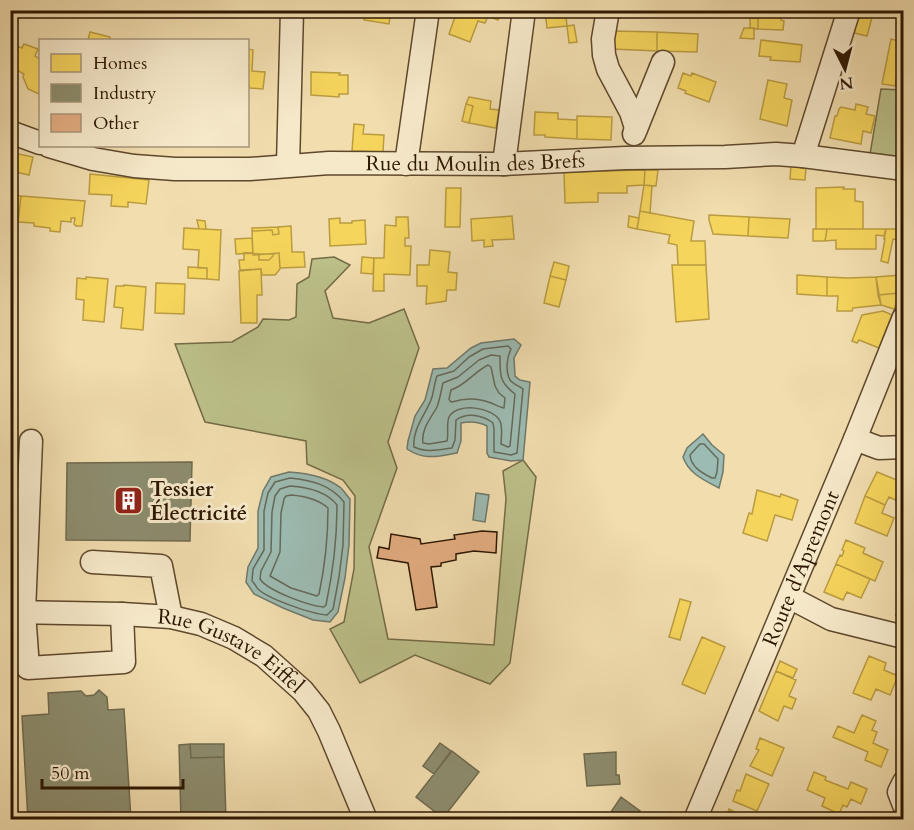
<svg xmlns="http://www.w3.org/2000/svg" width="914" height="830" viewBox="0 0 914 830" font-family="Cardo,serif">
	<style>
		.green { fill: #bcc089; stroke: #746c45; stroke-width: 1.5 }
		.water { fill: #9cbbb2; stroke: #70796b; stroke-width: 1.5 }
		.homes { fill: #f6d55c; stroke: #ba9c41; stroke-width: 1.5 }
		.industry { fill: #8c8c6e; stroke: #70694d; stroke-width: 1.5 }
		.lines { fill: none; stroke-linecap: round; stroke-linejoin: round }
		.shore { stroke: #64695a; stroke-width: 1.5 }
		.building { fill: #e2ac80; stroke: #2d1701; stroke-width: 1.5 }
		.minor-casing { stroke: #5e482c; stroke-width: 25 }
		.path { stroke: #2d1701; stroke-width: 4; stroke-dasharray: 1.5 3; stroke-linecap: butt }
		.minor { stroke: #f6e9ca; stroke-width: 22 }
		.labels { text-anchor: middle; dominant-baseline: central; stroke-width: 6; stroke-linejoin: round; paint-order: stroke }
		.street-label { font-size: 21px; fill: #2d1701; stroke: #f6e9ca }
		.poi-label { font-size: 21px; font-weight: bold; fill: #2d1701; stroke: #f6e9ca; text-anchor: start }
	</style>
	<rect width="100%" height="100%" fill="#f1ddae"/>
	<filter id="stains"><feTurbulence type="fractalNoise" baseFrequency=".00333" numOctaves="4"/><feColorMatrix values="0 0 0 0 .2 0 0 0 0 .09 0 0 0 0 .02 0 0 0 .5 -.17"/></filter>
	<radialGradient id="worn" r=".72"><stop offset=".6" stop-color="#630" stop-opacity="0"/><stop offset="1" stop-color="#630" stop-opacity=".3"/></radialGradient>
	<path class="green" d="M 881,89 L 903,90 L 903,154 L 894,157 L 870,154 Z
		M 334,257 L 350,265 L 325,291 L 333,318 L 369,323 L 404,309 L 419,348 L 388,442 L 397,468 L 369,547 L 388,639 L 494,645 L 506,499 L 503,471 L 523,460 L 536,477 L 510,663 L 490,684 L 415,655 L 360,683 L 330,629 L 344,622 L 354,569 L 355,496 L 343,480 L 307,464 L 306,441 L 205,422 L 175,344 L 232,342 L 258,327 L 263,319 L 289,320 L 296,317 L 297,284 L 309,277 L 312,259 Z"/>
	<path class="water" d="M 514,339 L 521,345 L 514,358 L 515,376 L 520,380 L 530,382 L 523,460 L 511,461 L 489,457 L 487,453 L 487,426 C 479,422 471,421 461,423 L 461,441 L 457,453 C 438,456 425,461 407,449 L 408,441 L 415,416 L 425,400 L 433,369 L 447,368 L 471,348 L 481,343 Z
		M 703,434 L 712,445 L 724,455 L 723,472 L 719,488 C 704,480 689,474 683,457 L 687,448 Z
		M 289,472 C 306,473 327,477 341,488 C 344,491 347,496 350,499 L 349,545 L 345,578 L 338,612 L 330,622 L 313,620 L 283,608 L 254,594 L 246,582 L 248,567 L 258,548 L 258,511 L 263,491 L 271,477 Z
		M 476,493 L 489,495 L 485,522 L 473,520 Z"/>
	<path class="homes" d="M 366,10 L 391,10 L 389,24 L 364,20 Z
		M 463,10 L 502,10 L 498,20 L 488,16 L 485,23 L 478,21 L 470,42 L 449,34 L 456,14 L 460,16 Z
		M 758,10 L 782,10 L 781,20 L 784,21 L 783,30 L 758,29 Z
		M 857,10 L 874,10 L 867,36 L 850,32 Z
		M 545,11 L 566,16 L 567,26 L 547,28 Z
		M 750,18 L 758,18 L 758,29 L 750,28 Z
		M 574,25 L 577,42 L 569,43 L 567,26 Z
		M 744,28 L 754,28 L 754,39 L 740,38 Z
		M 613,31 L 657,32 L 657,51 L 612,49 Z
		M 90,32 L 110,37 L 109,40 L 88,40 Z
		M 657,32 L 698,34 L 697,52 L 657,51 Z
		M 891,39 L 899,41 L 897,49 L 904,50 L 904,69 L 898,68 L 895,86 L 882,84 Z
		M 761,40 L 802,45 L 800,62 L 770,60 L 771,57 L 759,56 Z
		M 10,43 L 22,48 L 24,44 L 38,49 L 35,56 L 40,59 L 40,91 L 39,94 L 28,89 L 23,77 L 24,74 L 17,70 L 16,73 L 10,70 Z
		M 248,49 L 253,50 L 252,71 L 265,72 L 263,89 L 250,88 L 248,85 Z
		M 311,72 L 340,73 L 339,75 L 348,75 L 348,94 L 339,94 L 339,97 L 311,95 Z
		M 683,73 L 691,76 L 692,73 L 716,82 L 709,102 L 685,93 L 686,91 L 678,88 Z
		M 768,80 L 787,84 L 784,98 L 792,100 L 787,126 L 760,119 Z
		M 469,97 L 491,101 L 490,109 L 499,110 L 496,128 L 469,123 L 473,106 L 466,104 Z
		M 466,104 L 473,106 L 469,123 L 462,121 Z
		M 856,104 L 868,107 L 866,114 L 875,116 L 871,133 L 863,131 L 861,144 L 830,138 L 835,116 L 837,116 L 839,109 L 841,107 L 855,110 Z
		M 535,112 L 558,113 L 558,119 L 577,120 L 577,139 L 545,137 L 545,135 L 534,135 Z
		M 577,116 L 612,117 L 611,140 L 577,139 Z
		M 354,124 L 364,125 L 363,134 L 384,135 L 383,152 L 352,151 Z
		M 14,153 L 33,157 L 29,175 L 11,171 Z
		M 791,166 L 806,167 L 805,180 L 790,179 Z
		M 645,170 L 658,170 L 656,186 L 644,185 Z
		M 645,170 L 644,185 L 627,186 L 627,193 L 598,193 L 598,202 L 565,203 L 564,172 Z
		M 90,174 L 149,180 L 146,204 L 128,202 L 128,207 L 111,206 L 112,195 L 89,194 Z
		M 644,185 L 652,186 L 650,213 L 640,211 Z
		M 844,187 L 843,189 L 855,189 L 855,201 L 863,202 L 863,229 L 816,229 L 816,188 Z
		M 446,188 L 461,188 L 460,227 L 445,227 Z
		M 10,195 L 21,196 L 19,214 L 10,213 Z
		M 21,196 L 85,201 L 82,226 L 76,226 L 74,224 L 75,218 L 71,218 L 71,222 L 61,221 L 60,232 L 50,231 L 50,228 L 34,226 L 34,223 L 18,222 Z
		M 640,211 L 694,221 L 691,241 L 705,241 L 706,265 L 678,265 L 677,245 L 668,243 L 670,235 L 637,229 Z
		M 709,215 L 749,217 L 748,236 L 713,234 L 709,220 Z
		M 512,216 L 514,239 L 492,240 L 493,246 L 484,247 L 484,240 L 472,241 L 471,219 Z
		M 629,216 L 639,218 L 637,229 L 628,227 Z
		M 396,217 L 408,217 L 409,238 L 405,238 L 405,246 L 411,246 L 410,275 L 384,274 L 384,291 L 373,291 L 374,258 L 384,258 L 385,225 L 396,226 Z
		M 749,217 L 790,219 L 788,238 L 748,236 Z
		M 340,218 L 340,223 L 352,223 L 352,221 L 365,220 L 366,244 L 330,246 L 329,219 Z
		M 197,220 L 205,221 L 206,229 L 199,229 Z
		M 291,226 L 292,252 L 304,252 L 305,267 L 280,268 L 279,253 L 253,255 L 252,231 L 272,230 L 273,235 L 279,234 L 278,227 Z
		M 278,227 L 279,234 L 273,235 L 272,230 L 252,231 L 252,228 Z
		M 184,228 L 221,230 L 219,280 L 207,279 L 207,268 L 198,268 L 199,250 L 183,249 Z
		M 813,229 L 827,229 L 825,241 L 813,241 Z
		M 827,229 L 886,229 L 884,236 L 876,235 L 876,249 L 836,249 L 836,240 L 825,241 Z
		M 886,229 L 904,229 L 903,240 L 893,239 L 888,263 L 881,261 L 885,239 L 884,239 Z
		M 252,238 L 253,253 L 236,254 L 235,239 Z
		M 430,250 L 450,252 L 448,272 L 457,273 L 456,290 L 447,290 L 446,301 L 426,304 L 427,286 L 417,286 L 417,265 L 429,265 Z
		M 244,253 L 259,254 L 259,260 L 269,260 L 273,256 L 273,254 L 279,253 L 280,269 L 275,275 L 262,275 L 261,269 L 240,270 L 239,260 L 244,260 Z
		M 259,254 L 273,254 L 273,256 L 269,260 L 259,260 Z
		M 362,257 L 374,258 L 373,274 L 361,273 Z
		M 554,262 L 569,266 L 566,280 L 550,276 Z
		M 672,265 L 706,265 L 709,319 L 676,322 Z
		M 188,267 L 207,268 L 207,279 L 188,278 Z
		M 261,269 L 262,295 L 257,295 L 257,323 L 241,323 L 239,271 Z
		M 797,275 L 827,277 L 827,296 L 797,294 Z
		M 901,275 L 903,277 L 900,293 L 878,295 L 876,277 Z
		M 550,276 L 566,280 L 559,307 L 544,303 Z
		M 86,277 L 108,279 L 104,322 L 83,320 L 84,300 L 76,299 L 77,278 L 86,279 Z
		M 827,277 L 848,278 L 876,277 L 881,305 L 853,308 L 852,311 L 837,311 L 838,296 L 827,296 Z
		M 156,283 L 185,284 L 184,314 L 155,313 Z
		M 124,285 L 146,287 L 143,330 L 121,328 L 123,308 L 114,307 L 116,286 L 124,286 Z
		M 900,293 L 894,309 L 881,305 L 878,295 Z
		M 883,311 L 892,315 L 879,348 L 859,340 L 857,343 L 852,341 L 862,315 Z
		M 877,472 L 904,483 L 904,504 L 889,497 L 885,505 L 865,496 Z
		M 757,490 L 780,497 L 781,494 L 798,500 L 792,520 L 775,515 L 767,541 L 743,533 L 749,513 L 752,514 Z
		M 865,496 L 885,505 L 882,513 L 894,518 L 887,536 L 855,523 Z
		M 846,540 L 865,548 L 863,553 L 883,562 L 875,581 L 836,564 L 840,555 L 842,556 L 844,551 L 842,550 Z
		M 836,564 L 870,579 L 861,598 L 847,592 L 843,600 L 824,592 Z
		M 680,599 L 691,602 L 680,640 L 669,637 Z
		M 702,637 L 725,647 L 705,694 L 682,684 Z
		M 869,656 L 886,663 L 884,670 L 898,676 L 890,695 L 876,689 L 871,700 L 853,693 Z
		M 780,661 L 797,669 L 793,678 L 776,671 Z
		M 776,671 L 796,680 L 789,696 L 796,699 L 792,709 L 784,706 L 778,721 L 759,711 Z
		M 862,715 L 876,721 L 872,730 L 877,732 L 873,743 L 888,750 L 881,767 L 865,760 L 868,752 L 833,737 L 838,726 L 854,733 Z
		M 760,738 L 784,748 L 772,776 L 750,766 L 759,750 L 756,749 Z
		M 814,772 L 826,777 L 825,780 L 848,789 L 851,782 L 867,789 L 861,804 L 851,799 L 847,807 L 843,805 L 839,814 L 822,806 L 825,798 L 807,790 Z
		M 746,774 L 769,784 L 757,811 L 733,801 L 737,790 L 740,791 Z
		M 729,809 L 748,820 L 725,820 Z"/>
	<path class="industry" d="M 10,436 L 17,436 L 17,445 L 23,445 L 20,549 L 10,549 Z
		M 192,462 L 190,541 L 66,540 L 67,463 Z
		M 99,690 L 107,697 L 108,710 L 124,709 L 131,820 L 28,820 L 22,716 L 49,714 L 48,693 L 81,691 L 86,696 L 94,695 Z
		M 440,743 L 451,751 L 434,774 L 423,766 Z
		M 190,744 L 224,744 L 224,757 L 191,758 Z
		M 190,744 L 191,758 L 224,757 L 226,820 L 181,820 L 179,745 Z
		M 452,751 L 479,772 L 443,818 L 416,797 Z
		M 616,752 L 616,775 L 619,775 L 620,784 L 587,786 L 584,754 Z
		M 621,797 L 640,811 L 633,820 L 627,820 L 611,812 Z"/>
	<g class="lines">
		<path class="shore" d="M 508,346 L 511,349 C 507,357 505,371 510,380 C 513,384 519,386 523,389 L 517,453 L 511,455 L 494,452 L 494,429 L 493,423 C 483,415 467,412 456,420 L 455,440 L 452,448 C 438,450 427,453 414,447 C 412,430 425,415 431,400 C 434,392 434,384 437,376 L 454,371 L 469,357 L 483,349 Z
			M 491,355 L 500,356 C 500,375 499,382 515,394 L 510,446 L 508,447 L 501,444 C 501,437 503,428 500,421 C 493,407 457,402 449,417 C 446,424 449,434 447,441 L 429,444 L 423,443 C 421,429 431,418 437,407 C 440,399 441,391 443,383 L 458,377 L 479,360 Z
			M 488,365 L 491,367 L 495,386 L 499,393 L 505,398 L 504,408 C 499,407 496,405 491,403 C 478,398 465,398 452,402 L 450,401 L 449,399 L 451,390 C 466,385 474,372 488,365 Z
			M 700,444 L 704,444 L 718,459 L 717,472 L 715,478 L 712,478 C 702,473 691,467 690,455 Z
			M 290,478 C 311,480 331,485 344,502 L 343,545 L 339,577 L 333,609 L 327,615 C 312,614 268,599 258,589 C 257,588 253,581 252,581 L 253,569 L 264,550 L 264,511 L 268,493 L 275,482 Z
			M 290,486 C 307,487 326,491 337,505 C 337,539 333,572 326,605 L 324,607 C 309,606 268,591 260,579 L 261,571 L 271,552 L 272,512 L 275,496 L 280,489 Z
			M 291,495 C 304,496 318,499 328,508 C 328,537 325,566 319,594 L 317,596 L 291,588 L 270,576 L 280,552 L 281,513 L 284,499 L 286,496 Z"/>
	</g>
	<path class="building" d="M 482,531 L 497,532 L 496,553 L 474,551 L 456,554 L 456,560 L 441,563 L 441,566 L 431,567 L 437,607 L 416,610 L 408,563 L 377,558 L 379,547 L 389,549 L 391,534 L 420,539 L 421,544 L 455,539 L 454,535 Z"/>
	<g class="lines">
		<defs>
			<g id="minor">
				<path d="M 608,10 L 603,39 L 604,55 L 608,69 L 631,112 L 636,128"/>
				<path d="M 10,132 L 40,143"/>
				<path d="M 634,134 L 663,62"/>
				<path id="s1" d="M 49,146 L 93,159 L 134,166 L 175,169 L 250,169 L 329,163 L 504,164 L 625,158 L 725,157 L 776,154 L 803,156 L 904,169"/>
				<path d="M 803,156 L 849,10"/>
				<path d="M 406,164 L 428,10"/>
				<path d="M 504,164 L 524,10"/>
				<path d="M 288,165 L 292,10"/>
				<path d="M 855,439 L 879,448 L 904,447"/>
				<path d="M 31,441 L 24,612 L 28,668 L 124,662 L 122,614"/>
				<path d="M 92,562 L 161,566 L 171,617"/>
				<path d="M 789,597 L 831,619 L 904,637"/>
				<path id="s2" d="M 10,612 L 122,614 L 171,617 L 201,624 L 234,638 L 264,656 L 303,691 L 319,711 L 329,731 L 366,820"/>
				<path d="M 904,782 L 899,792 L 904,805"/>
				<path id="s3" d="M 695,820 L 855,439 L 904,317"/>
			</g>
		</defs>
		<use href="#minor" class="minor-casing"/>
		<path class="path" d="M 897,616 L 904,596"/>
		<use href="#minor" class="minor"/>
	</g>
	<defs>
		<symbol id="building-square" viewBox="-11 -11 22 22"><rect x="-9" y="-9" width="18" height="18" rx="4" fill="#8f2418" stroke="#f6e9ca"/><path d="M-4-6H4V6H1V3H-1V6H-4ZM-2.5-4.3h1.7v1.8h-1.7ZM.8-4.3h1.7v1.8H.8ZM-2.5-1h1.7V.8h-1.7ZM.8-1h1.7V.8H.8Z" fill="#fff"/></symbol>
	</defs>
	<g fill-rule="evenodd">
		<use href="#building-square" x="112" y="484" width="33" height="33"/>
	</g>
	<g class="labels">
		<g class="street-label">
			<text stroke="none"><textPath href="#s1" startOffset="429">Rue du Moulin des Brefs</textPath></text>
			<text stroke="none"><textPath href="#s3" startOffset="273">Route d'Apremont</textPath></text>
			<text stroke="none"><textPath href="#s2" startOffset="230">Rue Gustave Eiffel</textPath></text>
		</g>
		<g class="poi-label">
			<text x="150" y="489">Tessier<tspan x="150" dy="24">Électricité</tspan></text>
		</g>
	</g>
	<rect width="914" height="830" fill="none" stroke="#f1ddae" stroke-width="36"/>
	<rect x="12" y="12" width="890" height="806" fill="none" stroke="#2d1701" stroke-width="3"/>
	<rect x="18" y="18" width="878" height="794" fill="none" stroke="#2d1701" stroke-width="1.5"/>
	<rect x="39" y="39" width="210" height="108" fill="#f6e9ca" stroke="#a6957a" stroke-width="1.5"/>
	<rect x="51" y="54" width="30" height="18" fill="#f6d55c" stroke="#a6957a" stroke-width="1.5"/>
	<text x="93" y="69" font-size="18" fill="#2d1701">Homes</text>
	<rect x="51" y="84" width="30" height="18" fill="#8c8c6e" stroke="#a6957a" stroke-width="1.5"/>
	<text x="93" y="99" font-size="18" fill="#2d1701">Industry</text>
	<rect x="51" y="114" width="30" height="18" fill="#e2ac80" stroke="#a6957a" stroke-width="1.5"/>
	<text x="93" y="129" font-size="18" fill="#2d1701">Other</text>
	<g transform="translate(845 69) rotate(174)" stroke="#f6e9ca" stroke-width="4.5" paint-order="stroke">
	<path d="M0-4.5L10 22L0 15L-10 22Z" fill="#2d1701"/>
	<text y="-9" font-size="16" font-weight="bold" text-anchor="middle" fill="#2d1701">N</text>
	</g>
	<path d="M42 779v9h141v-9" fill="none" stroke="#2d1701" stroke-width="3"/>
	<text x="51" y="779" font-size="18" fill="#2d1701" stroke="#f6e9ca" stroke-width="4.5" paint-order="stroke">50 m</text>
	<rect width="100%" height="100%" filter="url(#stains)"/>
	<rect width="100%" height="100%" fill="url(#worn)"/>
</svg>
